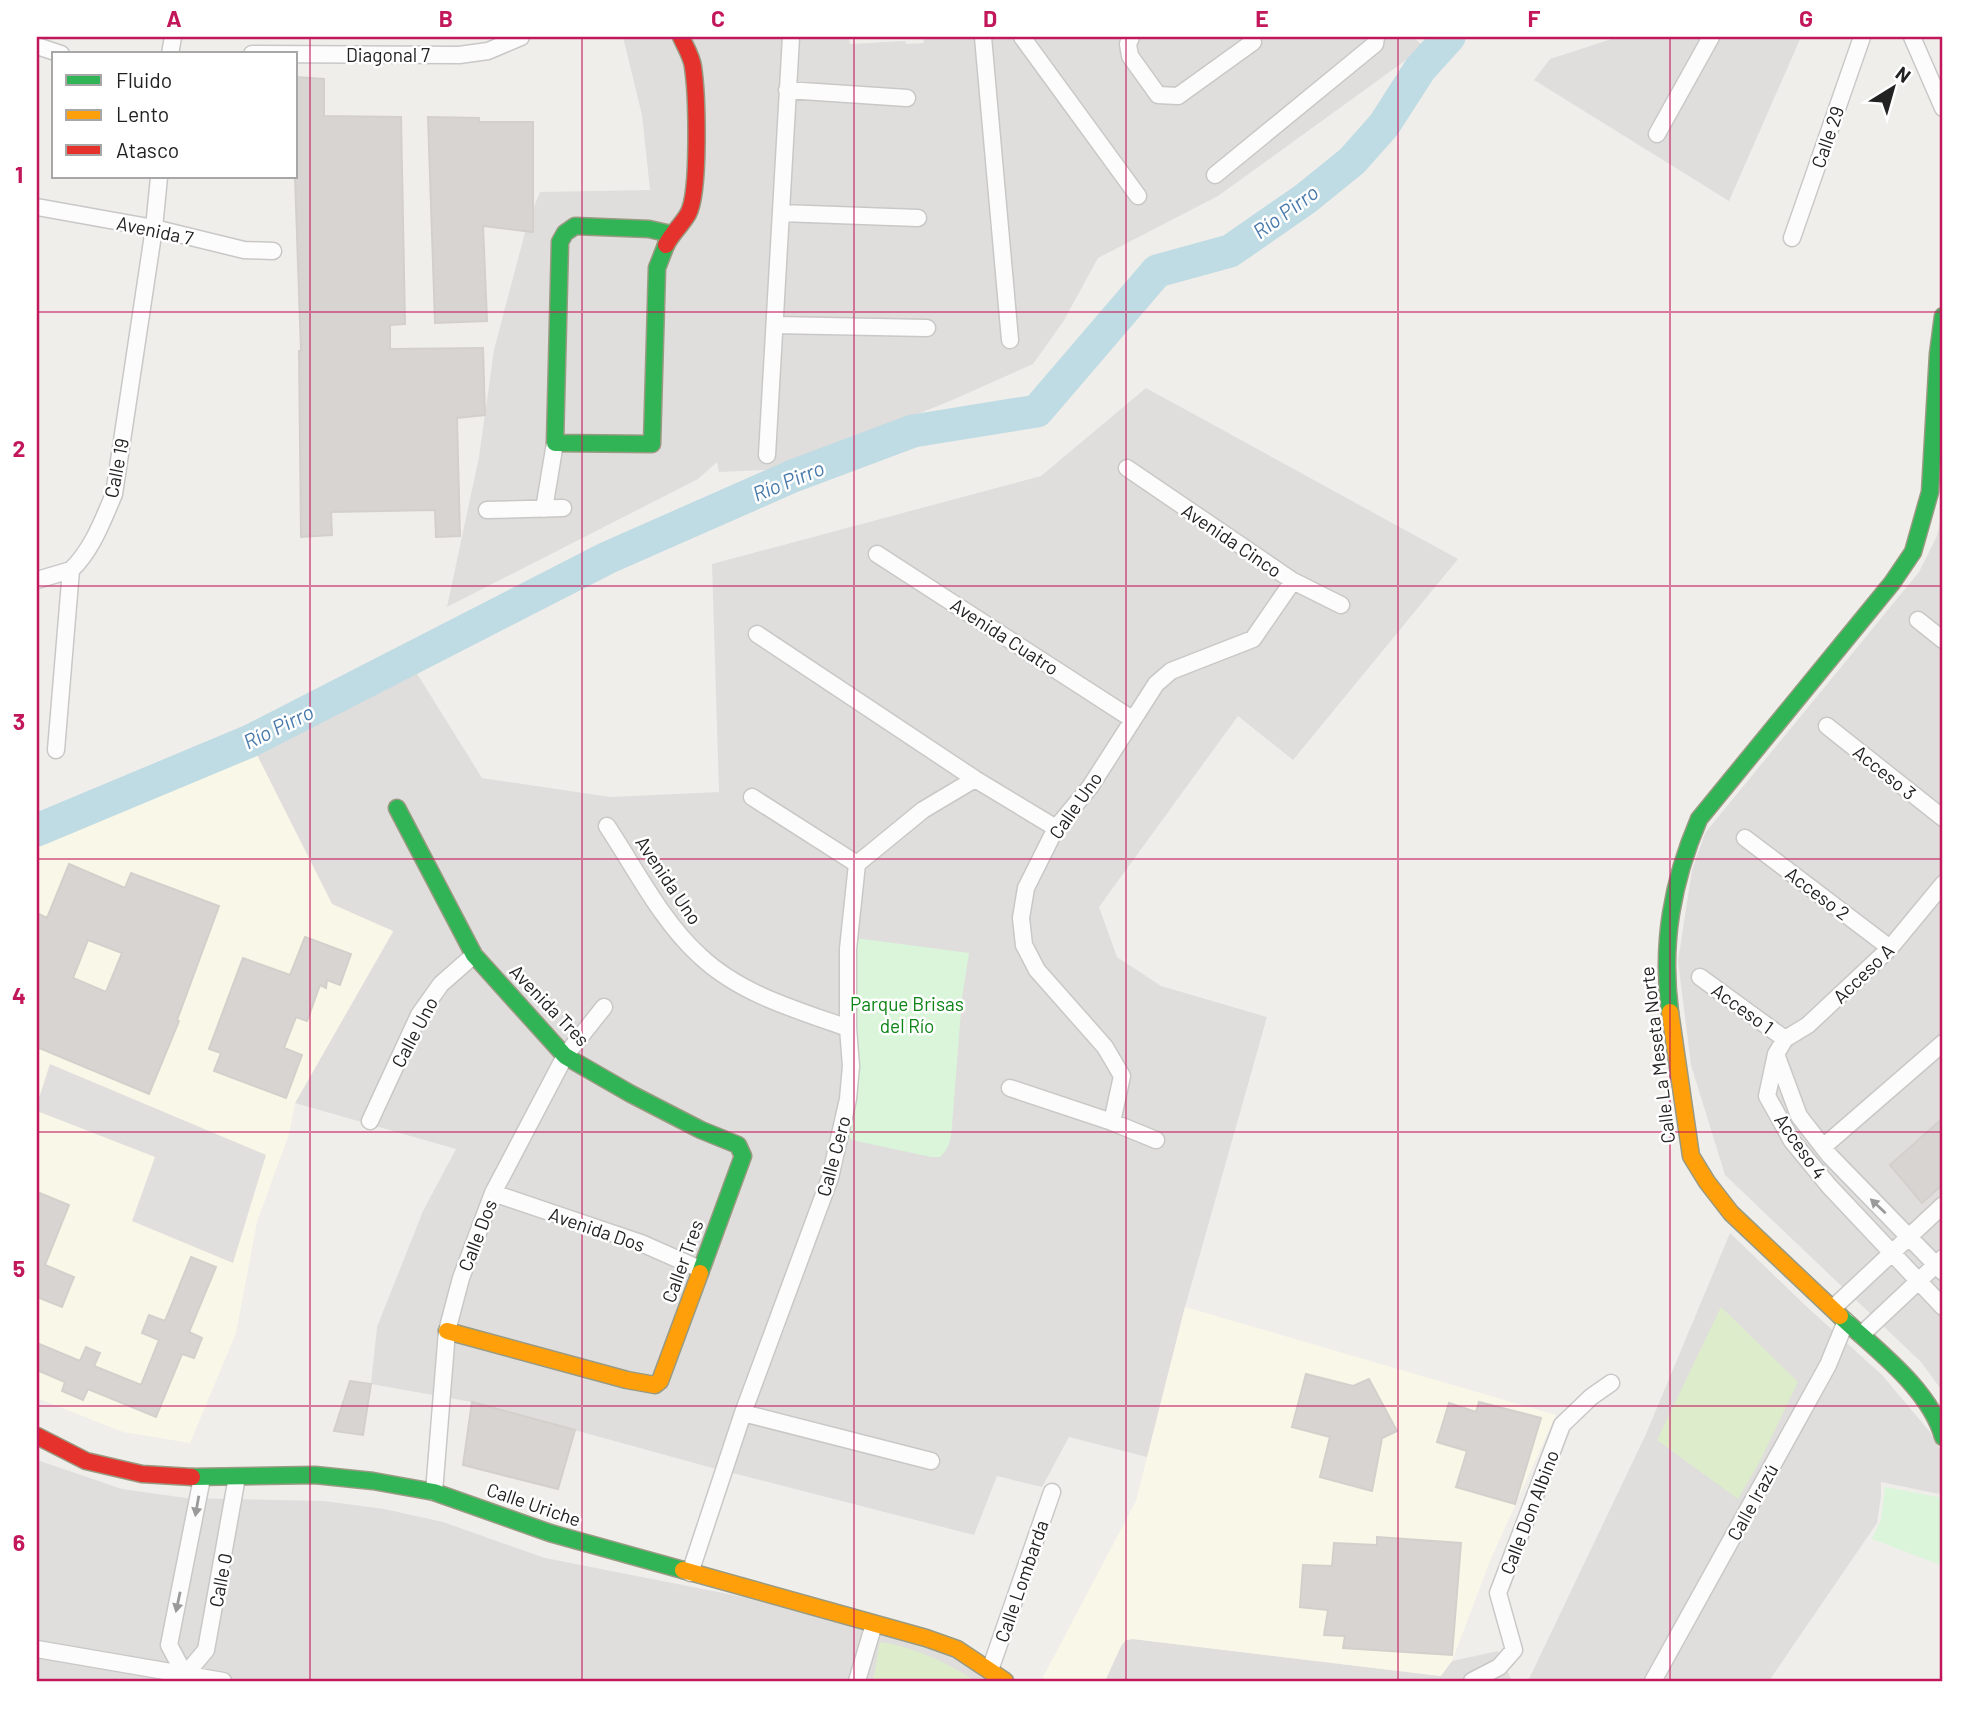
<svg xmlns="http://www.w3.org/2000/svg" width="1980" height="1718" viewBox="0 0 1980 1718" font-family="Barlow,sans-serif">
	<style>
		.residential { fill: #dfdedc }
		.education { fill: #f8f7e8 }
		.grass { fill: #ddeccb }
		.park { fill: #daf5da }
		.parking { fill: #e0dfde }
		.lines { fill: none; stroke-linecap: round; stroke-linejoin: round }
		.river { stroke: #bfdbe3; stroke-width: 33 }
		.building { fill: #d7d4d2; stroke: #d3d0cc; stroke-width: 2; fill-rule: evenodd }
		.street-casing { stroke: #c9c8c7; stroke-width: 19 }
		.fast-casing { stroke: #999a82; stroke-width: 19 }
		.slow-casing { stroke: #999a82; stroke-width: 19 }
		.jam-casing { stroke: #999a82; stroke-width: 19 }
		.street { stroke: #fdfcfc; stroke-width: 16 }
		.fast { stroke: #30b455; stroke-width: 16 }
		.slow { stroke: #ff9f0a; stroke-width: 16 }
		.jam { stroke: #e5322d; stroke-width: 16 }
		.oneway { fill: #9a9a9a }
		.grid { fill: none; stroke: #c2185b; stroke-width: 2; stroke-opacity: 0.55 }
		.labels { text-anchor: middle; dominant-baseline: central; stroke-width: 5; stroke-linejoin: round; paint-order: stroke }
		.street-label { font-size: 19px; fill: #222; stroke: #fff }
		.park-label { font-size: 19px; fill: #0c8416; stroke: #fff }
		.water-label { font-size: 21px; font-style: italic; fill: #4a7aab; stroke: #fff }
		.neatline { fill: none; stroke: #c2185b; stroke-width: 2.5 }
		.grid-label { font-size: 23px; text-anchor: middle; font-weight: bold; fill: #c2185b }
	</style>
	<rect width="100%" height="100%" fill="#f0eeeb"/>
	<path class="residential" d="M 623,37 L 849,37 L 850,44 L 905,41 L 906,44 L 924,43 L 923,37 L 1413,37 L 1424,47 L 1218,196 L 1098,258 L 1063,322 L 1033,364 L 950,401 L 802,460 L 766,470 L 719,472 L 717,462 L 698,479 L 447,607 L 479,457 L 494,350 L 528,221 L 540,192 L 650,190 L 642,115 Z
		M 1618,37 L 1801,37 L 1729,201 L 1534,80 L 1550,59 Z
		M 1146,388 L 1458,559 L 1293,760 L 1238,716 L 1099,907 L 1117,957 L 1161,986 L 1267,1017 L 1185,1307 L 1147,1457 L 1069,1437 L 1042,1487 L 997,1476 L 974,1535 L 709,1467 L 472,1402 L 371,1384 L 377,1327 L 423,1211 L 456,1149 L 295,1103 L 393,932 L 332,904 L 256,754 L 416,672 L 482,778 L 610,797 L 719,792 L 712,564 L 1041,476 Z
		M 1943,507 L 1943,1392 L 1921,1362 L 1725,1175 L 1691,1065 L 1678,961 L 1692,870 L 1705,833 L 1919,572 L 1937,536 Z
		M 1730,1233 L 1806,1306 L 1882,1375 L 1930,1432 L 1941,1451 L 1943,1460 L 1943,1487 L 1939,1494 L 1881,1482 L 1881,1497 L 1877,1523 L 1769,1681 L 1528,1681 L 1646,1434 Z
		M 37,1460 L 122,1489 L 186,1498 L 324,1501 L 384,1509 L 443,1522 L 545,1558 L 850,1618 L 926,1638 L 1005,1681 L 37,1681 Z
		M 1133,1639 L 1440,1676 L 1452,1661 L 1498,1651 L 1512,1681 L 1105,1681 L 1121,1646 L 1126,1640 Z"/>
	<path class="education" d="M 250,741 L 332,904 L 393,931 L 295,1103 L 289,1134 L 257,1222 L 236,1333 L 190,1443 L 123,1432 L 37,1398 L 37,830 Z
		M 1185,1307 L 1556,1415 L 1490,1561 L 1452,1661 L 1441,1676 L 1133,1639 L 1126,1640 L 1121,1646 L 1105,1681 L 1041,1681 L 1136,1501 Z"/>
	<path class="grass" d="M 1721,1307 L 1798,1382 L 1760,1461 L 1738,1499 L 1657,1440 Z
		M 880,1642 C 916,1647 946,1663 976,1681 L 873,1681 Z"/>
	<path class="park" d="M 855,938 L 969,953 L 962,998 L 952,1126 C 951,1138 950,1148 940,1157 L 931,1157 L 852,1140 L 848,1135 L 846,1127 Z
		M 1885,1487 L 1943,1498 L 1941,1565 L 1872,1539 L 1881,1520 Z"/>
	<path class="parking" d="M 50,1064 L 266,1155 L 233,1263 L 132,1221 L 155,1157 L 37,1111 L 37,1104 Z"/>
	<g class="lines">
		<path class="river" d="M 37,830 L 250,741 L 607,558 L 793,476 L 913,431 L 1037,411 L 1157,271 L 1230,251 L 1305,199 L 1352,161 L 1384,125 L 1420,69 L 1449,37"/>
	</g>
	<path class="building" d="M 296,77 L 324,79 L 324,116 L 401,117 L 405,324 L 390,325 L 390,349 L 483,348 L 485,415 L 457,418 L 460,536 L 436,537 L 435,510 L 331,512 L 332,535 L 301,537 L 299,351 L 301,351 L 295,177 Z
		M 428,117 L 479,118 L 479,122 L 533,122 L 533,232 L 483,226 L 487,321 L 435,323 Z
		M 69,864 L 125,888 L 131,873 L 219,906 L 177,1020 L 179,1021 L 149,1094 L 37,1047 L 37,913 L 47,918 ZM 88,940 L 122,953 L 106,992 L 73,978 Z
		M 305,937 L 351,954 L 340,985 L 327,980 L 326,988 L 320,985 L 307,1021 L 296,1017 L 284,1048 L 302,1055 L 286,1098 L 214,1071 L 221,1053 L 209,1049 L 243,958 L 290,975 Z
		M 1943,1118 L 1943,1184 L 1922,1203 L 1890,1165 Z
		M 37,1192 L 69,1205 L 45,1265 L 74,1277 L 62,1307 L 37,1297 Z
		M 191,1257 L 216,1267 L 189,1332 L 202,1338 L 194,1358 L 182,1354 L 156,1417 L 88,1389 L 83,1400 L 62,1391 L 65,1382 L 37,1370 L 37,1343 L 80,1361 L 86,1347 L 100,1353 L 94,1366 L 141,1385 L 159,1340 L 142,1333 L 149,1315 L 165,1321 Z
		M 1306,1374 L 1353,1386 L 1369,1379 L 1397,1431 L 1382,1438 L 1372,1491 L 1320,1477 L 1330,1437 L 1292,1427 Z
		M 350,1381 L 371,1384 L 363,1435 L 334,1431 Z
		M 472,1402 L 575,1430 L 558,1489 L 463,1465 Z
		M 1479,1402 L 1541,1418 L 1515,1504 L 1456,1487 L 1467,1451 L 1437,1442 L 1449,1403 L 1476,1412 Z
		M 1377,1537 L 1461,1543 L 1452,1655 L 1343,1648 L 1345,1636 L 1324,1635 L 1328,1610 L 1300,1607 L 1303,1565 L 1332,1566 L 1334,1543 L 1377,1545 Z"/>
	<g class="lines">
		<defs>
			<path id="street" d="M 983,37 L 1010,340
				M 1022,37 L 1138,196
				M 1131,37 L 1128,44 L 1130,56 L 1158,95 L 1178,96 L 1253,42
				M 1912,37 L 1943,108
				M 37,46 L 61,54
				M 170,54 L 173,37
				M 252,54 L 459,55 L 488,51 L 521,37
				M 787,90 L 907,98
				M 1657,134 L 1711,37
				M 1215,175 L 1375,44 L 1376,37
				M 37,207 L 154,228 L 244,250 L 273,251
				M 781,213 L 918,218
				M 1792,238 L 1862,37
				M 775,325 L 927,328
				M 767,455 L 791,37
				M 1127,468 L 1293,581 L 1341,605
				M 544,509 L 555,443
				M 487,510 L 563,508
				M 877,554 L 1132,719
				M 37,580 L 71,570
				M 1918,620 L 1943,640
				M 757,634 L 975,779 L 1056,828
				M 1827,726 L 1943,818
				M 56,750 L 71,570 C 92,550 103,520 114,494 L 154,228 L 159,177
				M 752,797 L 857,864
				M 607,826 C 635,868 662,922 700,956 C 740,994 797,1010 848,1028
				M 1745,838 L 1890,948
				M 1700,977 L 1785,1039
				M 1776,1054 L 1785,1039 L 1808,1025 L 1890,948 L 1943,884
				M 1010,1088 L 1112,1122 L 1156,1140
				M 370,1121 L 419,1015 L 441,984 L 474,955
				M 1112,1122 L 1122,1076 L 1105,1047 L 1037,970 L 1024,945 L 1021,918 L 1026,888 L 1056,828 L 1090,787 L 1156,684 L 1171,671 L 1253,639 L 1293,581
				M 1823,1147 L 1943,1043
				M 493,1193 L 641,1243 L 700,1269
				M 1943,1272 L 1830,1156 L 1799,1116 L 1776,1054 L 1767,1096 L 1792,1141 L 1829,1186 L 1943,1307
				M 1833,1308 L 1943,1205
				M 1861,1335 L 1943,1258
				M 743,1413 L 931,1461
				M 434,1492 L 447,1331 L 461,1278 L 493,1193 L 565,1056 L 604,1007
				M 690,1573 L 743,1413 L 830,1178 L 848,1099 L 851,1066 L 848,1028 L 848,949 L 857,864 L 923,810 L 975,779
				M 37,1649 L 223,1681
				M 990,1670 L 1052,1492
				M 185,1675 L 169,1645 L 202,1478
				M 184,1681 L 185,1675 L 206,1650 L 237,1477
				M 857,1681 L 874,1624
				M 1472,1681 L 1499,1667 L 1514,1650 L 1498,1593 L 1562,1425 L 1591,1397 L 1611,1383
				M 1653,1681 L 1828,1365 L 1846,1321"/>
			<path id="fast" d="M 666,245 L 657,268 L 652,444 L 555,443 L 560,242 L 565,233 L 575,226 L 649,229 L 671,234
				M 397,808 L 474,955 L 565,1056 L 631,1094 L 701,1130 L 738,1145 L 743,1156 L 700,1273
				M 1670,1012 C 1661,944 1672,882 1699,819 L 1892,583 L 1913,552 L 1930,492 L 1938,354 L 1943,316
				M 1840,1316 C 1875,1349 1930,1389 1943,1437
				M 192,1477 L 315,1475 L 373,1481 L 434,1492 L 550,1533 L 683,1570"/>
			<path id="slow" d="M 1670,1012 L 1691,1156 L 1707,1182 L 1731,1213 L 1840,1316
				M 447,1331 L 627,1380 L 655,1385 L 660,1381 L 700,1273
				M 683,1570 L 926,1638 L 957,1649 L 1005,1681"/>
			<path id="jam" d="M 666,245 C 672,233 681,226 688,214 C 700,193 697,94 693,67 C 692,57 685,46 681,37
				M 37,1436 L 86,1461 L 142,1474 L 192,1477"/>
		</defs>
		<use href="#street" class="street-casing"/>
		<use href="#fast" class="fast-casing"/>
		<use href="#slow" class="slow-casing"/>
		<use href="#jam" class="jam-casing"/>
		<use href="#street" class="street"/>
		<use href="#fast" class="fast"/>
		<use href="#slow" class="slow"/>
		<use href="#jam" class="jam"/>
	</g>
	<defs><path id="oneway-solid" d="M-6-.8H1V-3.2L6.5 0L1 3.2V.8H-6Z" transform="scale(1.75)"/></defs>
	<g class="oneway">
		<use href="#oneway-solid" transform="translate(1878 1206) rotate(-137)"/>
		<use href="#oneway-solid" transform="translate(197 1506) rotate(100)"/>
		<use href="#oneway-solid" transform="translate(178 1602) rotate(102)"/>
	</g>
	<path class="grid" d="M 310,37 L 310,1681M 582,37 L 582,1681M 854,37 L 854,1681M 1126,37 L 1126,1681M 1398,37 L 1398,1681M 1670,37 L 1670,1681M 37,312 L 1943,312M 37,586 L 1943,586M 37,859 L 1943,859M 37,1132 L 1943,1132M 37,1406 L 1943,1406"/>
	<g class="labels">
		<g class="street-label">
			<text x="388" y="54">Diagonal 7</text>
			<text transform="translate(1827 137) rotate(-71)">Calle 29</text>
			<text transform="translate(155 230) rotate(12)">Avenida 7</text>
			<text transform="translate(116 468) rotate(-79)">Calle 19</text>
			<text transform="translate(1232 540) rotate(34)">Avenida Cinco</text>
			<text transform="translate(1005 636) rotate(33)">Avenida Cuatro</text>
			<text transform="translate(1885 772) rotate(39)">Acceso 3</text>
			<text transform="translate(1075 805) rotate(-55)">Calle Uno</text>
			<text transform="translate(669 880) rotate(56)">Avenida Uno</text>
			<text transform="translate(1818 893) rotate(37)">Acceso 2</text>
			<text transform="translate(1863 973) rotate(-44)">Acceso A</text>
			<text transform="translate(550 1005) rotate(46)">Avenida Tres</text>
			<text transform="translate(1743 1008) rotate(36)">Acceso 1</text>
			<text transform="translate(414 1032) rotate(-62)">Calle Uno</text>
			<text transform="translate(1657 1055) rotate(-97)">Calle La Meseta Norte</text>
			<text transform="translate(1801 1146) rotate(55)">Acceso 4</text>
			<text transform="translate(833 1156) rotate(-75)">Calle Cero</text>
			<text transform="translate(597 1229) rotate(19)">Avenida Dos</text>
			<text transform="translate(477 1235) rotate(-69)">Calle Dos</text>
			<text transform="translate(682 1261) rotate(-70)">Caller Tres</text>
			<text transform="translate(1752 1502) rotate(-61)">Calle Irazú</text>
			<text transform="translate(534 1504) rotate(19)">Calle Uriche</text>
			<text transform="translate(1529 1512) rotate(-69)">Calle Don Albino</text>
			<text transform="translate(220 1580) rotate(-79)">Calle 0</text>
			<text transform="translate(1021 1581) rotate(-71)">Calle Lombarda</text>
		</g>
		<g class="park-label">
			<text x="907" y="1003">Parque Brisas<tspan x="907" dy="22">del Río</tspan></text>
		</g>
		<g class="water-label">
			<text transform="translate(1285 211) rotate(-36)">Río Pirro</text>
			<text transform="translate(788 480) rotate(-22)">Río Pirro</text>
			<text transform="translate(278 726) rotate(-26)">Río Pirro</text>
		</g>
	</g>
	<rect width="1980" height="1718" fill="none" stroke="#ffffff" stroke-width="77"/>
	<rect x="52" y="52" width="245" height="126" fill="#ffffff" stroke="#a7a7a7" stroke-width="2"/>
	<rect x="66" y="75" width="35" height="10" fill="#30b455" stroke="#a7a7a7" stroke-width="2"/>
	<text x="116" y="88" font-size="21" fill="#222222">Fluido</text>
	<rect x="66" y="110" width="35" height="10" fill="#ff9f0a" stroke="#a7a7a7" stroke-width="2"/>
	<text x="116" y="122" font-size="21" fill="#222222">Lento</text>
	<rect x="66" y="145" width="35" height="10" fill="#e5322d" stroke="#a7a7a7" stroke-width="2"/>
	<text x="116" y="158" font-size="21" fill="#222222">Atasco</text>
	<g transform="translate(1893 88) rotate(37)" stroke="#ffffff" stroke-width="5" paint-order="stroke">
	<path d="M0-5L12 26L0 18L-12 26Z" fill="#222222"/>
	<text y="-10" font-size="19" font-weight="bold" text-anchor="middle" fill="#222222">N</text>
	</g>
	<rect x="38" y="38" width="1903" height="1642" class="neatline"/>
	<g class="grid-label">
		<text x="174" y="27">A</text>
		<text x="446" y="27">B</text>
		<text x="718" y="27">C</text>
		<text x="990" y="27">D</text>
		<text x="1262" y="27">E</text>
		<text x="1534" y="27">F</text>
		<text x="1806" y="27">G</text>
		<text x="19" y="183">1</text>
		<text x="19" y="457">2</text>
		<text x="19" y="730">3</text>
		<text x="19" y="1004">4</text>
		<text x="19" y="1277">5</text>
		<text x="19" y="1551">6</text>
	</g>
</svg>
